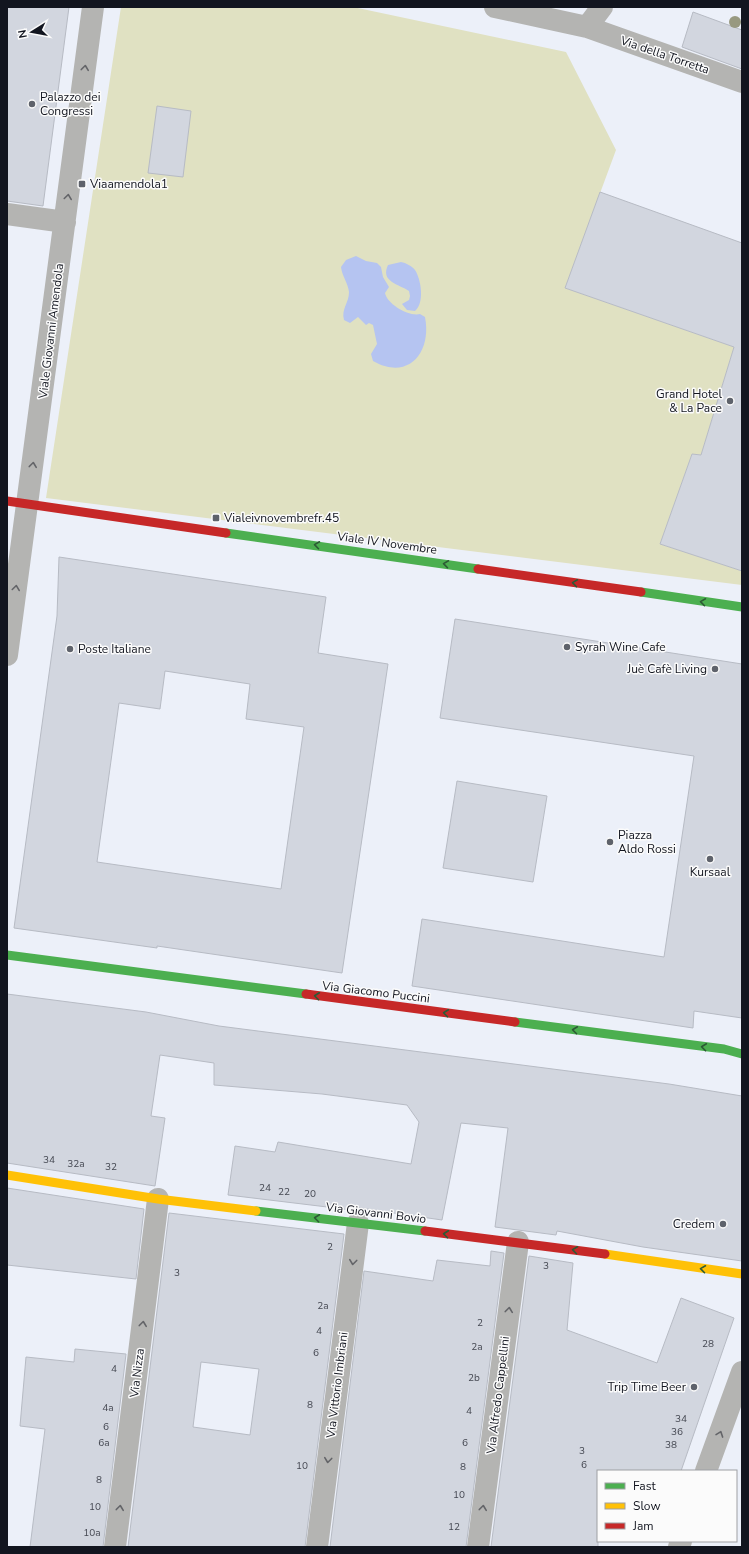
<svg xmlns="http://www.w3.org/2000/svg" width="749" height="1554" viewBox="0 0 749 1554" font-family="'Nunito Sans',sans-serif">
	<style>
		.green { fill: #e0e1c2 }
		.water { fill: #b5c4f1 }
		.building { fill: #d2d6df; stroke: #b7bbc4; fill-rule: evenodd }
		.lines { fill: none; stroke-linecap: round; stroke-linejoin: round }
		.street { stroke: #b4b4b2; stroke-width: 22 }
		.fast { stroke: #4caf50; stroke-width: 9 }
		.slow { stroke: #ffc107; stroke-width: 9 }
		.jam { stroke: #c62828; stroke-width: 9 }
		.tree { fill: #989980 }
		.oneway { stroke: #636468 }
		.oneway2 { stroke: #2c5a35 }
		.poi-dot { fill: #5e626b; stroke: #fbfbfb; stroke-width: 1.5 }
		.labels { text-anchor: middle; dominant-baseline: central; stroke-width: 3; stroke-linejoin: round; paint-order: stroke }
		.number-label { font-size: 10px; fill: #444751 }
		.street-label { font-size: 12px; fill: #12151f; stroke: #fbfbfb }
		.poi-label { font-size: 12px; fill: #12151f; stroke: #fbfbfb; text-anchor: start }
	</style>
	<rect width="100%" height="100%" fill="#ecf0f9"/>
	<path class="green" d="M 121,7 L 353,7 L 566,52 L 616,150 L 565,288 L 734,347 L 701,455 L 692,454 L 660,544 L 742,571 L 742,585 L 46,498 Z"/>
	<path class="water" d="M 356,256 L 366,261 L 377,263 L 381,267 L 383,277 L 389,287 L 385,293 C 387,304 409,317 420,314 L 425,317 C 432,353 408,381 373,361 L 371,354 L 377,344 L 373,325 L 369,323 L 366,325 L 358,317 L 350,323 L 344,320 C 341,309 349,303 349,292 C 348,283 342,276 341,267 L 346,260 Z
		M 401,262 C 406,263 412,266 415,270 C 421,279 425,303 415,311 L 407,310 L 402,304 L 409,300 L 410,296 L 409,291 C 399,284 380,282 388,265 Z"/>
	<path class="building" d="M 7,7 L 69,7 L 43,206 L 7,201 Z
		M 693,12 L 742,30 L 742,69 L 682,47 Z
		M 157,106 L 191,111 L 183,177 L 148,173 Z
		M 600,192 L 742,243 L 742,571 L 660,544 L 692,454 L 701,455 L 734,347 L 565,288 Z
		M 59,557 L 326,597 L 318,653 L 388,664 L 342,973 L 157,946 L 157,948 L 14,928 L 57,616 ZM 165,671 L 250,684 L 246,719 L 304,727 L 281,889 L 97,862 L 119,703 L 160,709 Z
		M 455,619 L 742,664 L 742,1018 L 694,1011 L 693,1028 L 412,986 L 422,919 L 664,957 L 694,756 L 440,718 Z
		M 457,781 L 547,796 L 533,882 L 443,868 Z
		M 7,994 L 146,1012 L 219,1026 L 669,1084 L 742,1096 L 742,1261 L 643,1247 L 557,1231 L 556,1235 L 495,1227 L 508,1128 L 461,1123 L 442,1220 L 353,1207 L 352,1210 L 228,1195 L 235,1146 L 275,1152 L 278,1142 L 411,1164 L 419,1122 L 407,1105 L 322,1094 L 214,1085 L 214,1063 L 160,1055 L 151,1116 L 165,1118 L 155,1186 L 7,1163 Z
		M 7,1188 L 144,1209 L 136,1279 L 7,1265 Z
		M 169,1213 L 344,1234 L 305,1547 L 128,1547 ZM 201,1362 L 259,1369 L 250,1435 L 193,1427 Z
		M 491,1251 L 504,1253 L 466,1547 L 330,1547 L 364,1271 L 433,1281 L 437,1260 L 490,1266 Z
		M 529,1256 L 573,1263 L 567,1330 L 657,1363 L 681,1298 L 734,1318 L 681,1471 L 598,1471 L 598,1547 L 491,1547 Z
		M 75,1349 L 126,1354 L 103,1547 L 30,1547 L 45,1429 L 20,1426 L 26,1357 L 74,1362 Z"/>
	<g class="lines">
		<path class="street" d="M 495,7 L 587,27 L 742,82
			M 587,27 L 602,7
			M 7,214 L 65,222
			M 7,655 L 93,7
			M 706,1471 L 742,1372
			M 115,1547 L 158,1199
			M 317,1547 L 358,1223
			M 478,1547 L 518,1242
			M 679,1547 L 681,1541"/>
		<path class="fast" d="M 226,533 L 478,569
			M 641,592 L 742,607
			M 7,955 L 306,994
			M 515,1022 L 724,1049 L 742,1054
			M 256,1211 L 425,1231"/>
		<path class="slow" d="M 7,1175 L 158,1199 L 256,1211
			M 605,1254 L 742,1274"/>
		<path class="jam" d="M 7,501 L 226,533
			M 478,569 L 641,592
			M 306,994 L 515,1022
			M 425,1231 L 605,1254"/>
	</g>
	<circle class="tree" cx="735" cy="22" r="6"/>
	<defs><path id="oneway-chevron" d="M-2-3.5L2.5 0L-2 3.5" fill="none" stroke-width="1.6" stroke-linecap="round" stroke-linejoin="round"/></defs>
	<g class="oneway">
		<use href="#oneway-chevron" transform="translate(85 68) rotate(-83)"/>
		<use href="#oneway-chevron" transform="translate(68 197) rotate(-82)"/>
		<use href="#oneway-chevron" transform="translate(33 465) rotate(-83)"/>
		<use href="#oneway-chevron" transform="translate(16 588) rotate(-82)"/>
		<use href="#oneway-chevron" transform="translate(353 1262) rotate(97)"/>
		<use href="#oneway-chevron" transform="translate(509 1310) rotate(-83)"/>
		<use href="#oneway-chevron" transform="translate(143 1324) rotate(-83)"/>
		<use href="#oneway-chevron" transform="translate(720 1434) rotate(-70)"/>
		<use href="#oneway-chevron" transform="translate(328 1460) rotate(97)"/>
		<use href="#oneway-chevron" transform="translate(120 1508) rotate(-83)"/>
		<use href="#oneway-chevron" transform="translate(483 1508) rotate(-83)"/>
	</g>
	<g class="oneway2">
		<use href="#oneway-chevron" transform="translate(317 545) rotate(-172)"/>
		<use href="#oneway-chevron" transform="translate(446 564) rotate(-172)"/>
		<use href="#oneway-chevron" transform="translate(575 583) rotate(-172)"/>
		<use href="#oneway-chevron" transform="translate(703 602) rotate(-172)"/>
		<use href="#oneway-chevron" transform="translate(317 996) rotate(-173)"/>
		<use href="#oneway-chevron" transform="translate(446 1013) rotate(-173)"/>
		<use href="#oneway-chevron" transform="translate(575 1030) rotate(-173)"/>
		<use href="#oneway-chevron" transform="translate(704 1047) rotate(-173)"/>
		<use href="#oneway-chevron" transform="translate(317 1218) rotate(-173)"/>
		<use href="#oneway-chevron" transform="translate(446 1234) rotate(-173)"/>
		<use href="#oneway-chevron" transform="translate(575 1250) rotate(-172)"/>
		<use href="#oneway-chevron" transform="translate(703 1269) rotate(-172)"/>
	</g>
	<g class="poi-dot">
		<circle cx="32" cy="104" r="4"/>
		<rect x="78" y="180" width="8" height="8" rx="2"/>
		<circle cx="730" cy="401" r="4"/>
		<rect x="212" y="514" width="8" height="8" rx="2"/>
		<circle cx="567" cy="647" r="4"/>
		<circle cx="70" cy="649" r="4"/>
		<circle cx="715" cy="669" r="4"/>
		<circle cx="610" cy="842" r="4"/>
		<circle cx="710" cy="859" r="4"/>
		<circle cx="723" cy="1224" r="4"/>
		<circle cx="694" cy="1387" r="4"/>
	</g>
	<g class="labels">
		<g class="number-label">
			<text x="49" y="1160">34</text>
			<text x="76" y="1164">32a</text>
			<text x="111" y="1167">32</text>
			<text x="265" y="1188">24</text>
			<text x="284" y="1192">22</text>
			<text x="310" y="1194">20</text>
			<text x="330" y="1247">2</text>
			<text x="546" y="1266">3</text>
			<text x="177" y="1273">3</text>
			<text x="323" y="1306">2a</text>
			<text x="480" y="1323">2</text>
			<text x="319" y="1331">4</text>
			<text x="708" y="1344">28</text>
			<text x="477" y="1347">2a</text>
			<text x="316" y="1353">6</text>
			<text x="114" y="1369">4</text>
			<text x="474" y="1378">2b</text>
			<text x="310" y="1405">8</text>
			<text x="108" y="1408">4a</text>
			<text x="469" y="1411">4</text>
			<text x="681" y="1419">34</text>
			<text x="106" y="1427">6</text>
			<text x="677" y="1432">36</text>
			<text x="104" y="1443">6a</text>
			<text x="465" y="1443">6</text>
			<text x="671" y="1445">38</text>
			<text x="582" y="1451">3</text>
			<text x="584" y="1465">6</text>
			<text x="302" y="1466">10</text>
			<text x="463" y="1467">8</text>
			<text x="99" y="1480">8</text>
			<text x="459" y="1495">10</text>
			<text x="95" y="1507">10</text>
			<text x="454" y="1527">12</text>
			<text x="92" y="1533">10a</text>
		</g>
		<g class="street-label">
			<text transform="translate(665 55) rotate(19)">Via della Torretta</text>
			<text transform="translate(51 331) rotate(-83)">Viale Giovanni Amendola</text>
			<text transform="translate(387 543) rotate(8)">Viale IV Novembre</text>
			<text transform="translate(376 992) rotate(7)">Via Giacomo Puccini</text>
			<text transform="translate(376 1213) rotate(7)">Via Giovanni Bovio</text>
			<text transform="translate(137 1373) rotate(-83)">Via Nizza</text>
			<text transform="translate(337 1385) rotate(-83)">Via Vittorio Imbriani</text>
			<text transform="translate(498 1395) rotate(-83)">Via Alfredo Cappellini</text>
		</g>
		<g class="poi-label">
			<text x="40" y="97">Palazzo dei<tspan x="40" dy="14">Congressi</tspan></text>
			<text x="90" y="184">Viaamendola1</text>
			<text x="722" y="394" text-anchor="end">Grand Hotel<tspan x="722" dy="14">&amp; La Pace</tspan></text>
			<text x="224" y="518">Vialeivnovembrefr.45</text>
			<text x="575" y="647">Syrah Wine Cafe</text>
			<text x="78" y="649">Poste Italiane</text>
			<text x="707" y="669" text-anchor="end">Juè Cafè Living</text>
			<text x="618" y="835">Piazza<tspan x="618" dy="14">Aldo Rossi</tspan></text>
			<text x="710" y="872" text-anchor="middle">Kursaal</text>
			<text x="715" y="1224" text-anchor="end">Credem</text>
			<text x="686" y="1387" text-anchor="end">Trip Time Beer</text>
		</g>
	</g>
	<rect width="749" height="1554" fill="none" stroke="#12151f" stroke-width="16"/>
	<rect x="597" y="1470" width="140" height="72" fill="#fbfbfb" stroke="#9e9fa3"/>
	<rect x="605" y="1483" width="20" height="6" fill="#4caf50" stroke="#9e9fa3"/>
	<text x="633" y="1490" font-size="12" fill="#12151f">Fast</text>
	<rect x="605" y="1503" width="20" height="6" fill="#ffc107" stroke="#9e9fa3"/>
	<text x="633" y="1510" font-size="12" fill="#12151f">Slow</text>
	<rect x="605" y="1523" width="20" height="6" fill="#c62828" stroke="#9e9fa3"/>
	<text x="633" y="1530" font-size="12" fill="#12151f">Jam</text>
	<g transform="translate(32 32) rotate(259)" stroke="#fbfbfb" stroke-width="3" paint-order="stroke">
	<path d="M0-3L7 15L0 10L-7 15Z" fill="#12151f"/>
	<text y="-6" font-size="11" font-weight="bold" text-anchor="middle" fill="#12151f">N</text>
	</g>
</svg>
